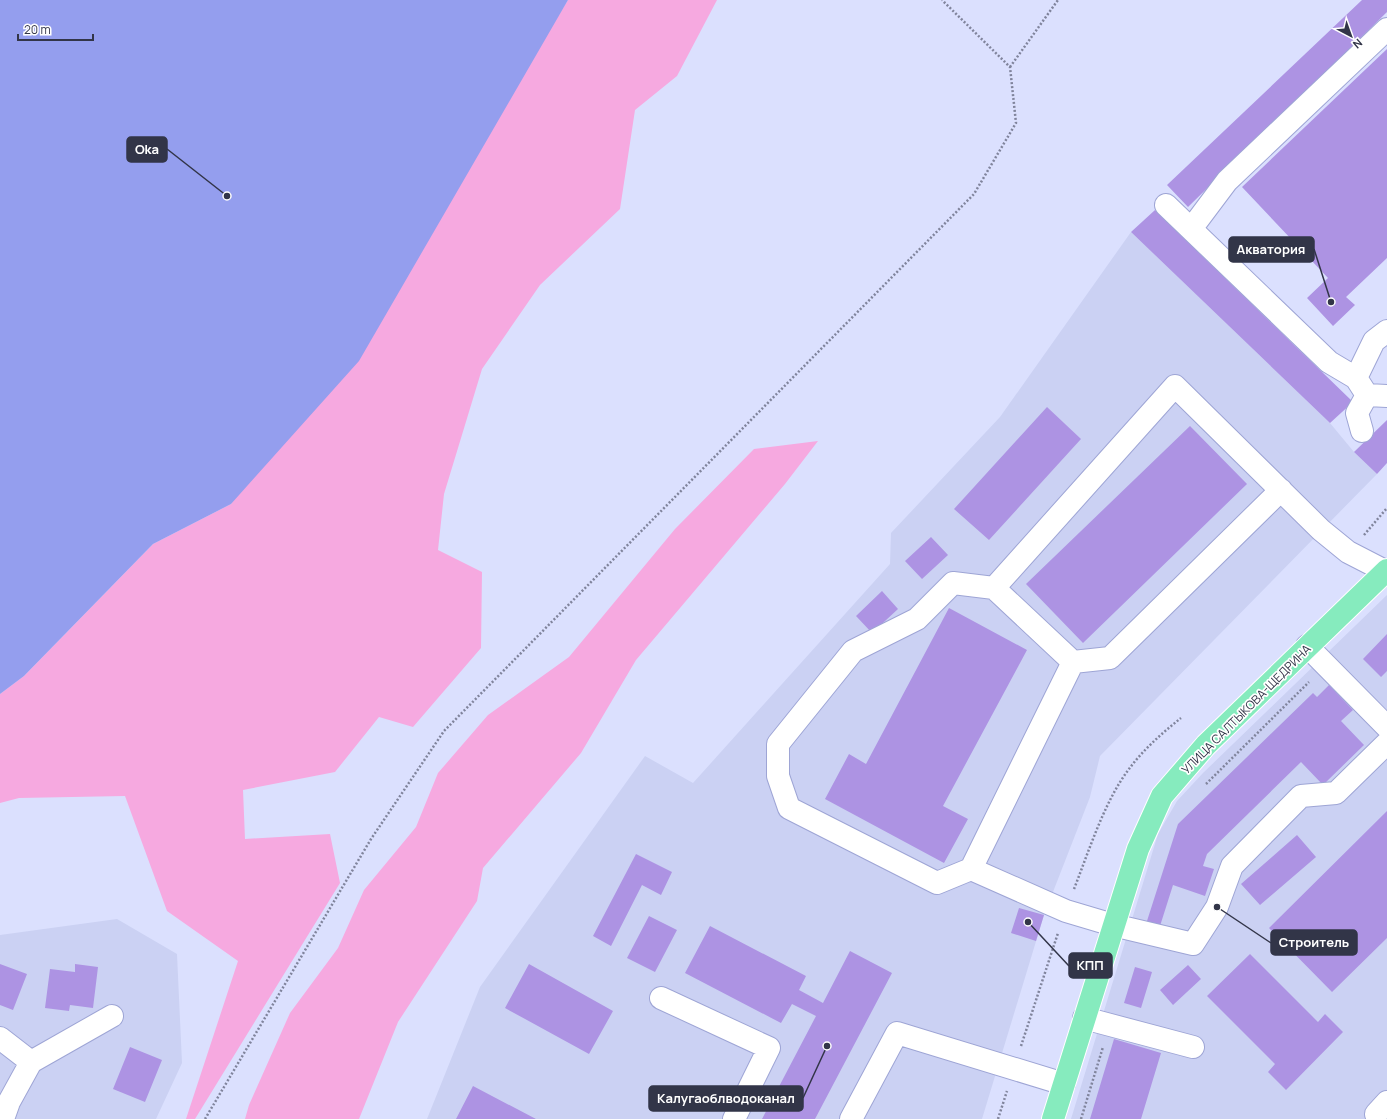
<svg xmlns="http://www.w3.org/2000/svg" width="1387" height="1119" viewBox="0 0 1387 1119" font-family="Manrope,sans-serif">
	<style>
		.built { fill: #cbd1f3 }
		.green { fill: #f6a9e0 }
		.water { fill: #949eee }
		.building { fill: #ad93e3 }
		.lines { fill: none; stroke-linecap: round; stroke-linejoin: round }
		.minor-casing { stroke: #9ea5d5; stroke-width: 24 }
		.major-casing { stroke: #fff; stroke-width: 24 }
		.path { stroke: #80849c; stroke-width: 2.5; stroke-dasharray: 2 2; stroke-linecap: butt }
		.minor { stroke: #fff; stroke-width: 22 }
		.major { stroke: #86ebbe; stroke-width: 22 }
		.labels { text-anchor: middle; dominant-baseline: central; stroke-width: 3.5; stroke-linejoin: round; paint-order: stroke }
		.street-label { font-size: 12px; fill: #323548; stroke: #fff }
		.leader { fill: none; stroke: #323548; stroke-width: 1.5 }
		.callout-dot { fill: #323548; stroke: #fff; stroke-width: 1.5 }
		.callout { fill: #323548; stroke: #323548; stroke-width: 1.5 }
		.callout-label { font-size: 13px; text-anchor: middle; font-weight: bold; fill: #fff }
	</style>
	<rect width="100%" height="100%" fill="#dbe0fe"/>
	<path class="built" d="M 1131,232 L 1330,423 L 1354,452 L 1377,474 L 1100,756 L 1090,797 L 1044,915 L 982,1119 L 427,1119 L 480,987 L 645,756 L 693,783 L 890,564 L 891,533 L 1000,417 Z
		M 1387,595 L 1387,1119 L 1071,1119 L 1158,834 L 1177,801 L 1203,773 Z
		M 117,919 L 177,954 L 182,1063 L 156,1119 L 0,1119 L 0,935 Z"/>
	<path class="green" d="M 568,0 L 717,0 L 677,76 L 635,110 L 620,209 L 540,285 L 482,369 L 444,494 L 438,550 L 482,572 L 481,648 L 413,727 L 379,717 L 335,772 L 243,790 L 245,839 L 330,834 L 340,883 L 195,1119 L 186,1119 L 238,961 L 167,911 L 125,796 L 19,798 L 0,803 L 0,694 L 24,676 L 153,544 L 231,504 L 549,31 Z
		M 818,441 L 785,484 L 636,660 L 581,753 L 483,868 L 477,901 L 398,1022 L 359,1119 L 245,1119 L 249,1105 L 290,1013 L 338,948 L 364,890 L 416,827 L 438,773 L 488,715 L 569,657 L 675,529 L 754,449 Z"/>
	<path class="water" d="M 0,0 L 568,0 L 359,361 L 231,504 L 153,544 L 24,676 L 0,694 Z"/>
	<path class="building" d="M 1362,0 L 1387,0 L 1387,12 L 1188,207 L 1167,185 Z
		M 1387,49 L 1387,258 L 1346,297 L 1355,305 L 1333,326 L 1307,298 L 1328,278 L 1242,187 Z
		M 1155,210 L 1353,402 L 1330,423 L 1131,232 Z
		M 1047,407 L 1081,439 L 989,540 L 954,509 Z
		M 1387,420 L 1387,463 L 1377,474 L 1354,452 Z
		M 1190,426 L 1247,484 L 1083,643 L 1026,584 Z
		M 931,537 L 948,555 L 922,579 L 905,561 Z
		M 882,591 L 898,609 L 872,633 L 856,616 Z
		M 949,608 L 1027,650 L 943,806 L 968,819 L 944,863 L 825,799 L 849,754 L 866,764 Z
		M 1387,634 L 1387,671 L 1381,677 L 1363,659 Z
		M 1329,685 L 1353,710 L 1341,721 L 1364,745 L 1323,785 L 1301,762 L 1207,854 L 1203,866 L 1214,869 L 1205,896 L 1173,885 L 1160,926 L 1147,921 L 1178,824 L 1313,693 L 1317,697 Z
		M 1387,811 L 1387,938 L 1332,992 L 1269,928 Z
		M 1297,835 L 1316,857 L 1260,905 L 1241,884 Z
		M 636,854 L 672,872 L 661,895 L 642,885 L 611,946 L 593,936 Z
		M 1019,908 L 1044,915 L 1036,941 L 1011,933 Z
		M 649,916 L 677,930 L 655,972 L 627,958 Z
		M 710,926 L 806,976 L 799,990 L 823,1003 L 850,951 L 892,973 L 815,1119 L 762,1119 L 816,1016 L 792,1004 L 781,1023 L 685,973 Z
		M 1250,954 L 1318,1022 L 1325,1014 L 1343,1032 L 1286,1090 L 1268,1072 L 1275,1064 L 1207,996 Z
		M 0,964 L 27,974 L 13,1010 L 0,1005 Z
		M 75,964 L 98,967 L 93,1008 L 70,1005 L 69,1011 L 45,1008 L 50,969 L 75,972 Z
		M 529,964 L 613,1011 L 589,1054 L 505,1008 Z
		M 1188,965 L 1201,979 L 1173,1005 L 1160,990 Z
		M 1135,967 L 1152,972 L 1141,1008 L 1124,1003 Z
		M 1114,1039 L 1161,1053 L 1141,1119 L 1090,1119 Z
		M 130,1047 L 162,1060 L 145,1102 L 113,1089 Z
		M 473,1086 L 536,1119 L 456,1119 Z"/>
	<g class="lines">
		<defs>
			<path id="minor" d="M 1166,205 L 1329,362 L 1356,378
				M 1191,229 L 1227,181 L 1387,29
				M 1387,331 L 1374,341 L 1356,378 L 1367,395 L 1387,396
				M 1362,431 L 1357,413 L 1367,395
				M 1387,572 L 1348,552 L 1321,530 L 1175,386 L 994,588 L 1073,662 L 971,869 L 1066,911 L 1113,925 L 1193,944 L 1217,907 L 1232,866 L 1301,796 L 1336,793 L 1387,743
				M 1307,646 L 1387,727
				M 1073,662 L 1110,658 L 1281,490
				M 971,869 L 937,883 L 789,808 L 778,776 L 778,744 L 853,651 L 917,619 L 953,583 L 994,588
				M 661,998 L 769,1048 L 734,1119
				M 1084,1018 L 1193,1047
				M 0,1038 L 31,1062
				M 1376,1114 L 1387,1102
				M 3,1119 L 9,1102 L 31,1062 L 112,1016
				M 851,1119 L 897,1033 L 1064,1084"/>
			<path id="major" d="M 1053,1119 L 1138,849 L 1162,796 L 1206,745 L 1387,570"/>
		</defs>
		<use href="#minor" class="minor-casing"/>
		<use href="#major" class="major-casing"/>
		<path class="path" d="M 1010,67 L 1058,0
			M 1364,535 L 1387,508
			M 1206,784 L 1309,682
			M 1074,889 C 1089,851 1104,802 1129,769 C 1143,750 1162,733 1181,718
			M 1021,1046 L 1058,933
			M 205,1119 L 371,839 L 444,731 L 974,194 L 1016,123 L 1010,67 L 942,0
			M 998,1119 L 1007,1091
			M 1081,1119 L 1103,1047"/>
		<use href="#minor" class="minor"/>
		<use href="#major" class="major"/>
	</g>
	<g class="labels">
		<g class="street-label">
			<text transform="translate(1246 709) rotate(-45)">УЛИЦА САЛТЫКОВА-ЩЕДРИНА</text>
		</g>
	</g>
	<path class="leader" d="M227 196L167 149M1331 302L1314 249M1217 907L1271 943M1028 922L1069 966M827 1046L803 1098"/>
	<g class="callout-dot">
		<circle cx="227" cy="196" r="4"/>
		<circle cx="1331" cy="302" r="4"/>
		<circle cx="1217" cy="907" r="4"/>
		<circle cx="1028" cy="922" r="4"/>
		<circle cx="827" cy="1046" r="4"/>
	</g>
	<g class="callout">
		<rect x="127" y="137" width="40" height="25" rx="4"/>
		<rect x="1229" y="237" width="85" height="25" rx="4"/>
		<rect x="1271" y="930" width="86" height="25" rx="4"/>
		<rect x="1069" y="953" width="43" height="25" rx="4"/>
		<rect x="649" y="1086" width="154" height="25" rx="4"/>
	</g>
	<g class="callout-label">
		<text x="147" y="154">Oka</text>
		<text x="1271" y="254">Акватория</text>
		<text x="1314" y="947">Строитель</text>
		<text x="1090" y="970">КПП</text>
		<text x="726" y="1103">Калугаоблводоканал</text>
	</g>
	<g transform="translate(1351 36) rotate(139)" stroke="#ffffff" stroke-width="3" paint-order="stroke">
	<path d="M0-3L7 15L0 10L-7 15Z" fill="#323548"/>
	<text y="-6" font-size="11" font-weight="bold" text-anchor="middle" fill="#323548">N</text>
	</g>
	<path d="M18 34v6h75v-6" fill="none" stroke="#323548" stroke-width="2"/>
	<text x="24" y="34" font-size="12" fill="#323548" stroke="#ffffff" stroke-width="3" paint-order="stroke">20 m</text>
</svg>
